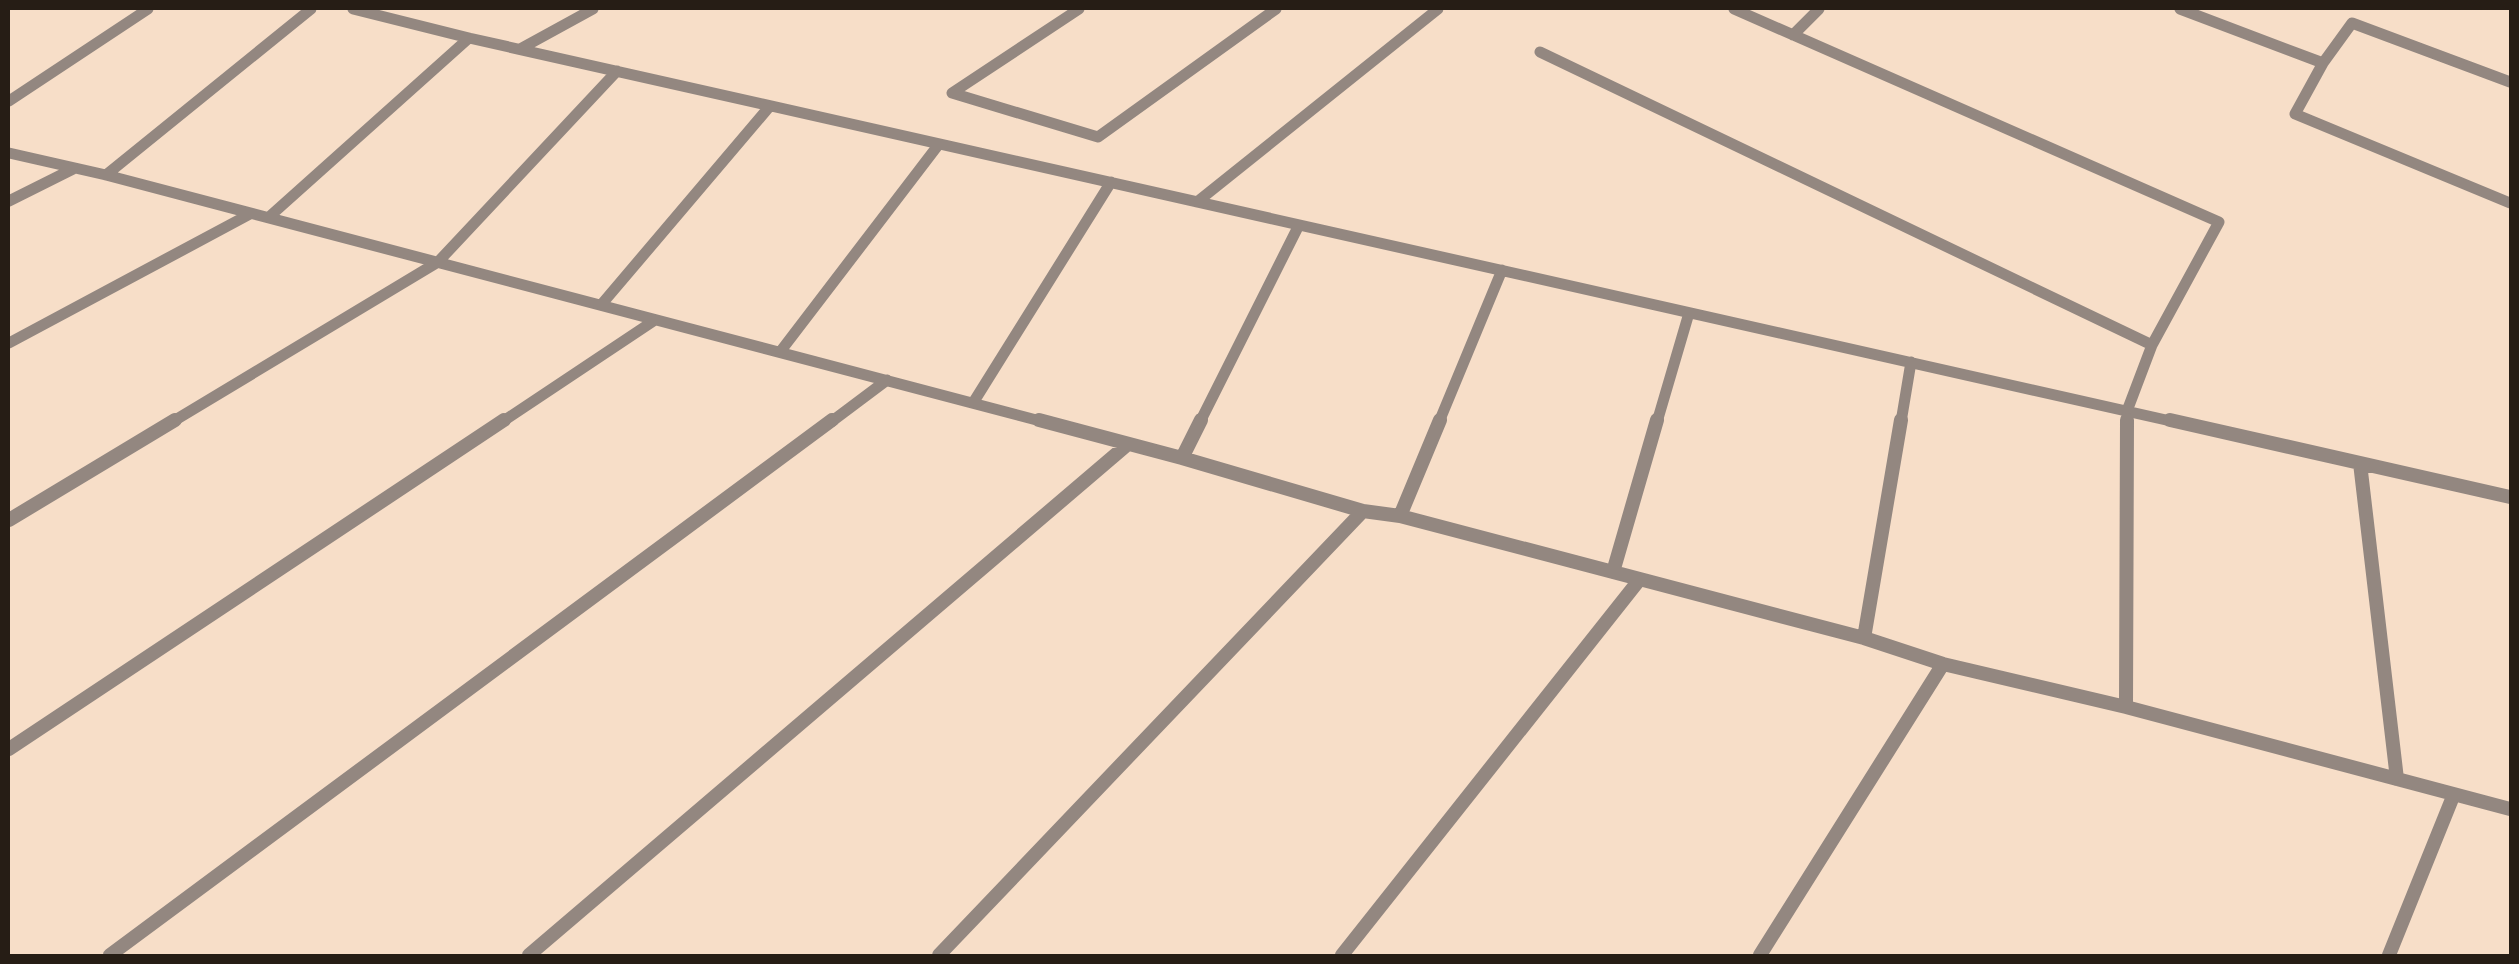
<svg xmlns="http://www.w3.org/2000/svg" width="2519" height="964" viewBox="0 0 2519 964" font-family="Signika,sans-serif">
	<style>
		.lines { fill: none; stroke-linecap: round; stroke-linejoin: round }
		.minor-far1 { stroke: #938780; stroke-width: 11 }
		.minor { stroke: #938780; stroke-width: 14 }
	</style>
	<rect width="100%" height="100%" fill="#f7dec8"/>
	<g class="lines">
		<path class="minor-far1" d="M 353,9 L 469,38 L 2175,422
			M 1079,9 L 952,93 L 1098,137 L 1276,9
			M 1734,9 L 2219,222 L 2152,345 L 2127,411 L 2127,422
			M 2180,9 L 2323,63 L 2352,23 L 2510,82
			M 1793,35 L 1819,9
			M 520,49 L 593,9
			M 1540,52 L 2152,345
			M 2323,63 L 2295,114 L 2510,203
			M 9,101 L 148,9
			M 9,153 L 106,175 L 1044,422
			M 106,175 L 311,9
			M 9,201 L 73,169
			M 1197,202 L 1438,9
			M 269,217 L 469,38
			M 601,305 L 770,106
			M 9,343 L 250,214
			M 780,352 L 939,144
			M 973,403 L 1111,182
			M 172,422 L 438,262 L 617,71
			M 502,422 L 655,320
			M 831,422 L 887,380
			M 1200,422 L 1299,225
			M 1439,422 L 1502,270
			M 1657,422 L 1689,313
			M 1901,422 L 1911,362"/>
		<path class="minor" d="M 1039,420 L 1182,458 L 1363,511 L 1400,516 L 1864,638 L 1943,664 L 2126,707 L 2510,809
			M 2170,420 L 2510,497
			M 1182,458 L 1201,420
			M 2360,463 L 2397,779
			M 1400,516 L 1440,420
			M 9,520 L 175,420
			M 1613,572 L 1657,420
			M 1864,638 L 1901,420
			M 2126,707 L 2127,420
			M 9,749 L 504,420
			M 110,955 L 832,420
			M 529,955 L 1128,444
			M 939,955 L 1363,511
			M 1342,955 L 1640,579
			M 1760,955 L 1943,664
			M 2389,955 L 2454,794"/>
	</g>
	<rect width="2519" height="964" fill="none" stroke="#261d15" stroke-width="20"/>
</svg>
